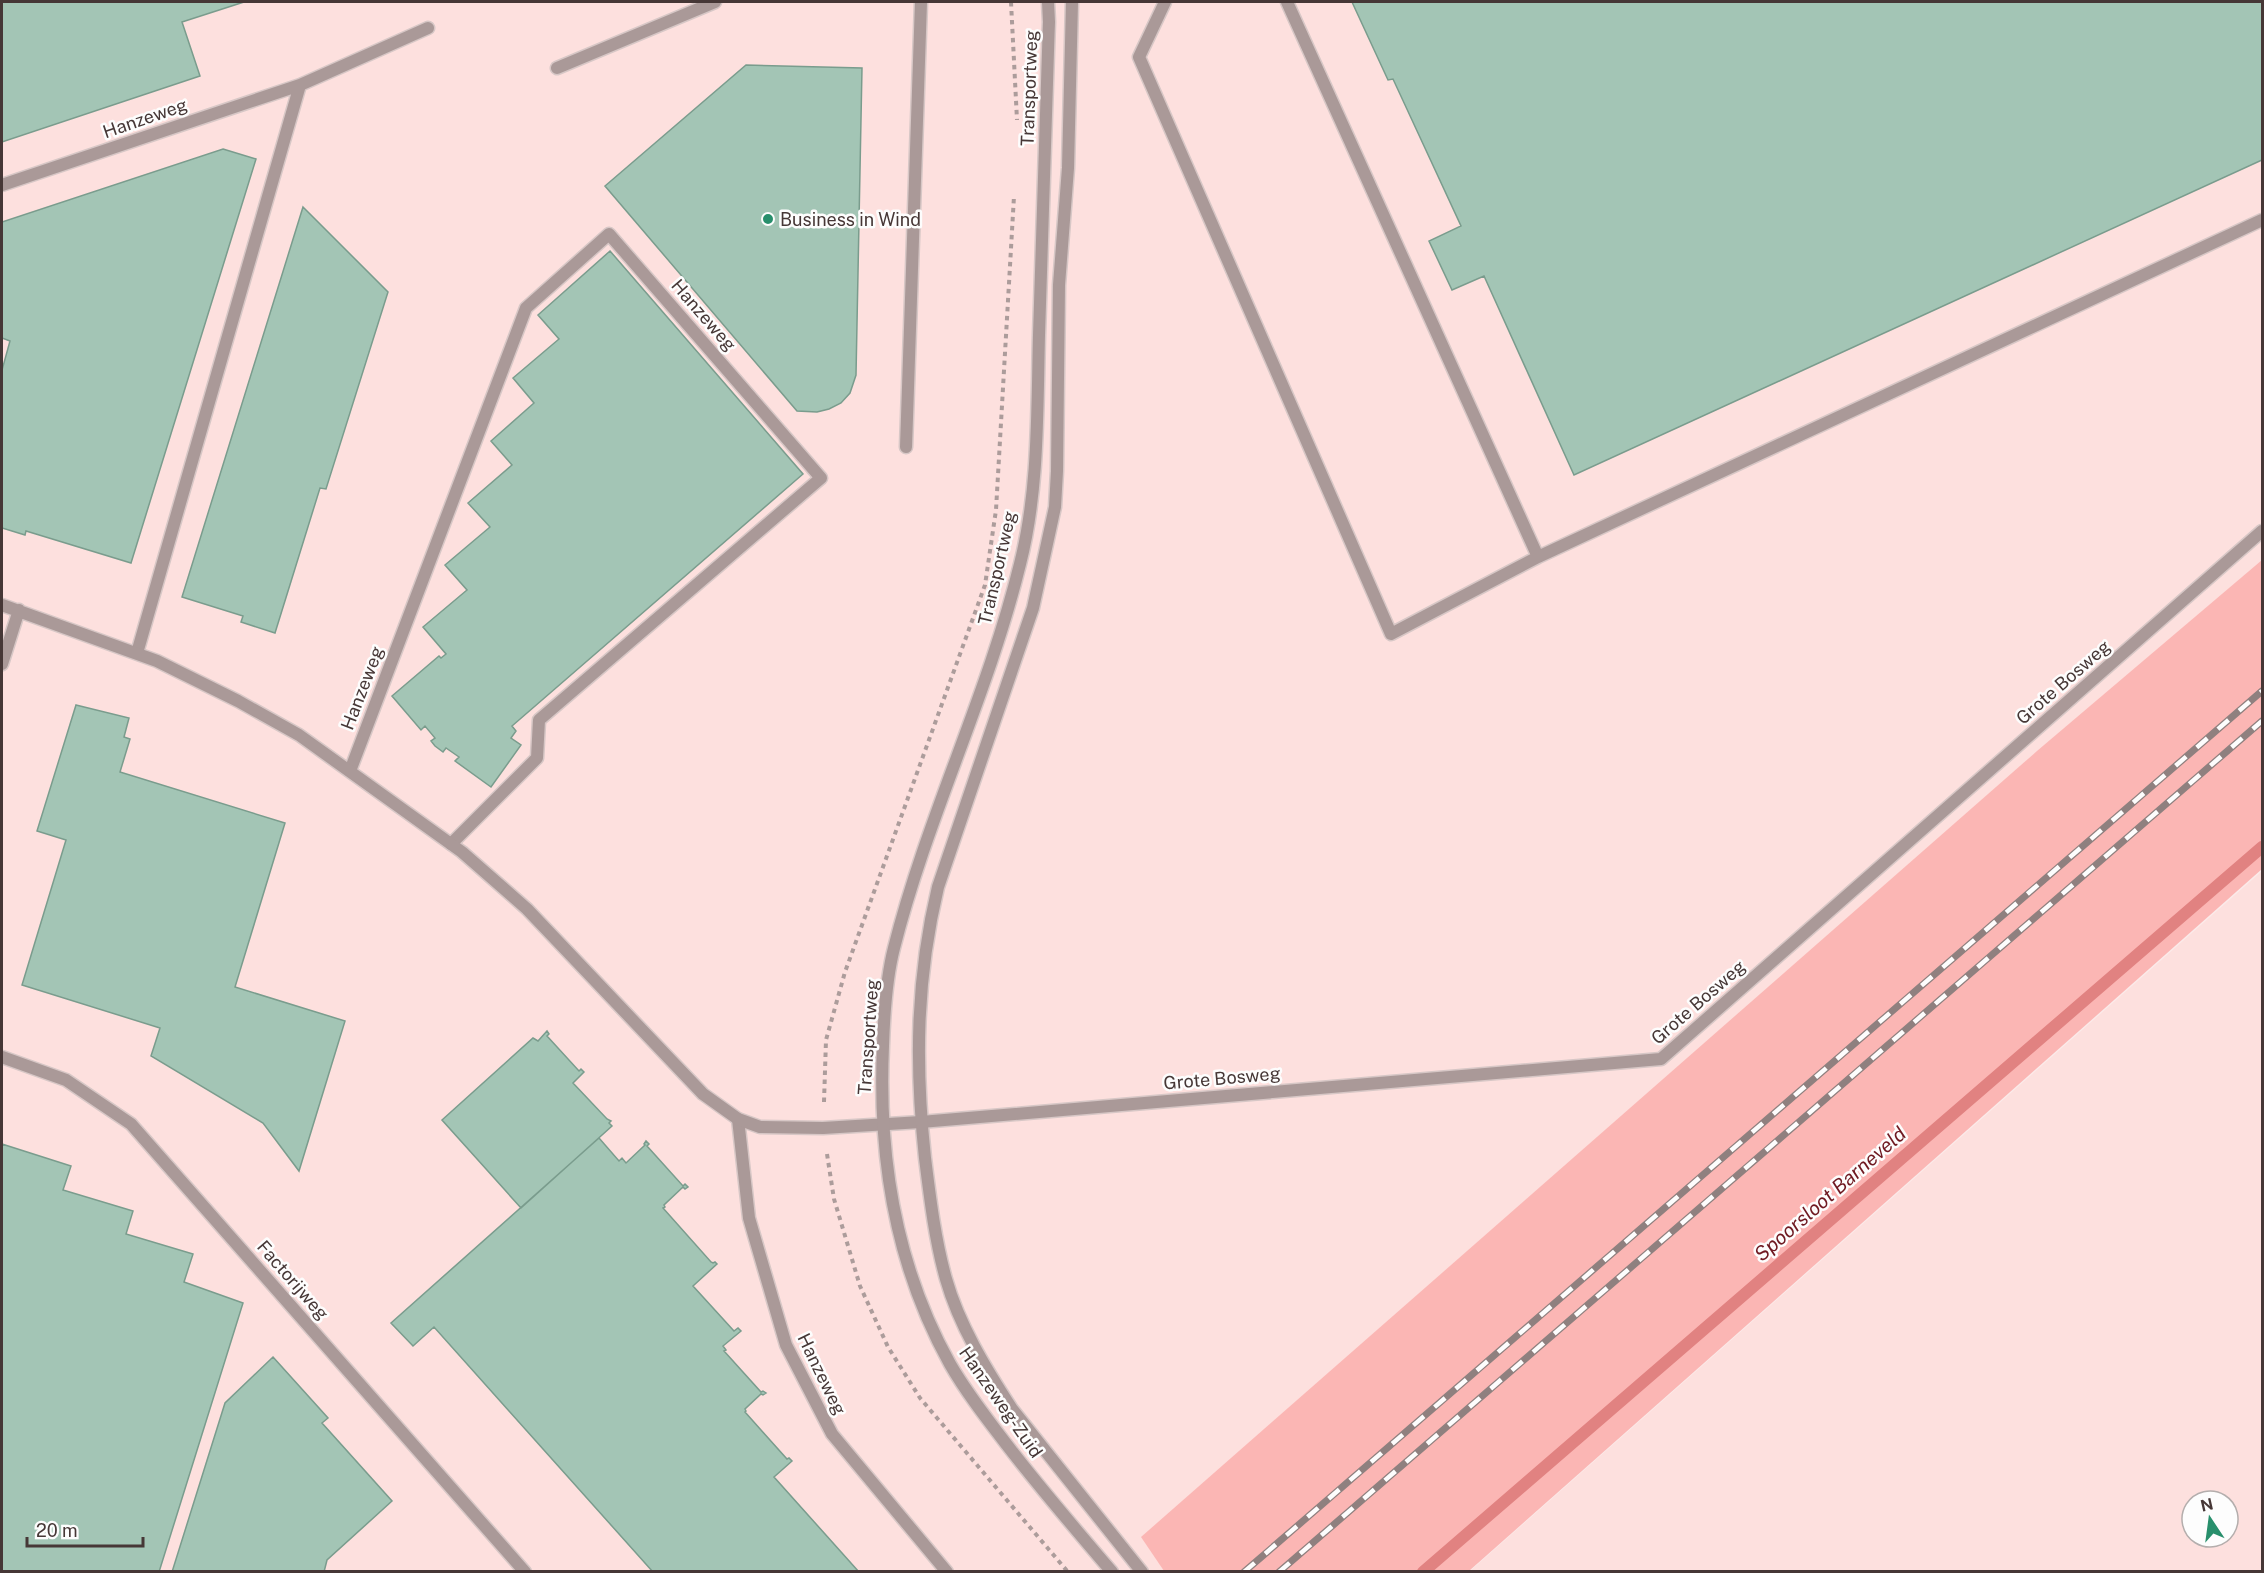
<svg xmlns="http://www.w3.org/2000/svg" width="2264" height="1573" viewBox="0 0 2264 1573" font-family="'Public Sans',sans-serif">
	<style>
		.built { fill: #fde0de; fill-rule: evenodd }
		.green { fill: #fbb6b4 }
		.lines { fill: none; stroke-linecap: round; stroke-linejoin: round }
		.stream { stroke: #e18281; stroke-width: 12 }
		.building { fill: #a3c5b5; stroke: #7a9c8d; stroke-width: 1.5 }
		.service-casing { stroke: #d7c7c6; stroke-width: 15 }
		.minor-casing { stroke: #d7c7c6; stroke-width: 15 }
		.tertiary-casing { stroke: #d7c7c6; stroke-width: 15 }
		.path { stroke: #ac9c9b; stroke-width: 4; stroke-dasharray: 4.5 4.5; stroke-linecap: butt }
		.service { stroke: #aa9998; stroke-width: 12 }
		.minor { stroke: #aa9998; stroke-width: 12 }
		.tertiary { stroke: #aa9998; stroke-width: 12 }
		.rail-casing { stroke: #8f807f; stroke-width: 7 }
		.rail { stroke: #fdfdfd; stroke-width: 4.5; stroke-dasharray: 14; stroke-linecap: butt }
		.poi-dot { fill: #288f6c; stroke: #fdfdfd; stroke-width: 2 }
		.labels { text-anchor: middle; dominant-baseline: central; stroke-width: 5; stroke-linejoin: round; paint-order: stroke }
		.street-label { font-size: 18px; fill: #463736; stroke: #fdfdfd }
		.poi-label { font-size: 18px; fill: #463736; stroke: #fdfdfd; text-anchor: start }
		.water-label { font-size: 20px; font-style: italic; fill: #6f1921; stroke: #fdfdfd }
	</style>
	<rect width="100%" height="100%" fill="#fbebea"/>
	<path class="built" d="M 2,2 L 2262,2 L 2262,584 L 1194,1571 L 2,1572 Z
		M 2262,871 L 2262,1571 L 1470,1571 ZM 2192,1501 L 2228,1501 L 2228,1537 L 2192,1537 Z"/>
	<path class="green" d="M 2262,560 L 2262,869 L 1469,1571 L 1164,1571 L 1141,1537 L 2037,751 Z"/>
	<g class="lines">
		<path class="stream" d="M 1423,1572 L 2262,847"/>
	</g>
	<path class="building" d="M 2,2 L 244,2 L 182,22 L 200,76 L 2,142 Z
		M 1352,2 L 2262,2 L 2262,160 L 1574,475 L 1484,276 L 1452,290 L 1429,241 L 1461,226 L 1393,79 L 1388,80 Z
		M 746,65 L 862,68 L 856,375 L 850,393 L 841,403 L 829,409 L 817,412 L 797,411 L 605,186 Z
		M 223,149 L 256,159 L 131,563 L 26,531 L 25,535 L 2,528 L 2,370 L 10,341 L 2,338 L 2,222 Z
		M 303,207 L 388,292 L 326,489 L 320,488 L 275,633 L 241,622 L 243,616 L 182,597 Z
		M 610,251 L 803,474 L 512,726 L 516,731 L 511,738 L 521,745 L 491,787 L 455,761 L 459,757 L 446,748 L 443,752 L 435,746 L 431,741 L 435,738 L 425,726 L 421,730 L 392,696 L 439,656 L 441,658 L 446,654 L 423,627 L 467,590 L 445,565 L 490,527 L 468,503 L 512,465 L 491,441 L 534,403 L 513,378 L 559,339 L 538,315 Z
		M 76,705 L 129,718 L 124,737 L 130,739 L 120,772 L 285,823 L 235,987 L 345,1021 L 299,1171 L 263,1123 L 151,1056 L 160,1028 L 22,985 L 66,840 L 37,831 Z
		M 547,1031 L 549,1034 L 547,1036 L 579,1071 L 581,1069 L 584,1072 L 573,1083 L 607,1119 L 611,1121 L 609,1123 L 612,1126 L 521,1208 L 442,1120 L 533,1038 L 538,1041 Z
		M 599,1138 L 619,1161 L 622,1158 L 626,1163 L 645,1145 L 644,1144 L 646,1141 L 649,1144 L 647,1146 L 683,1186 L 685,1184 L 688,1187 L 685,1189 L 683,1187 L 664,1205 L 665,1207 L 663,1208 L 711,1262 L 713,1263 L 715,1262 L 717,1264 L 693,1286 L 734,1331 L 738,1328 L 741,1331 L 723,1346 L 726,1350 L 724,1351 L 761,1392 L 763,1391 L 766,1393 L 763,1395 L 761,1394 L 745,1409 L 746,1411 L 745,1412 L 787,1459 L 789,1458 L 792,1461 L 774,1477 L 859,1572 L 653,1572 L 434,1327 L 413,1346 L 391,1323 Z
		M 2,1144 L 71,1166 L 63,1190 L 133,1211 L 126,1234 L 193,1254 L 184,1282 L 243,1303 L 159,1572 L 2,1572 Z
		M 273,1357 L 328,1418 L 322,1423 L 392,1501 L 327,1560 L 324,1572 L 172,1572 L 225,1403 Z"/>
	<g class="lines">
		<defs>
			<path id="service" d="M 1165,2 L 1139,57 L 1391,634 L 1538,557 L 2262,220
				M 1287,2 L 1538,557
				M 557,68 L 715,2
				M 2,185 L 300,85
				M 906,447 L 921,2
				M 137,653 L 300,85 L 428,28
				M 350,771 L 526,308 L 609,234 L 821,478 L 539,720 L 537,758 L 451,844
				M 2,1057 L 66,1080 L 131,1124 L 525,1572
				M 738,1119 L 749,1218 L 786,1345 L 832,1434 L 947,1572"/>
			<path id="minor" d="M 2,605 L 157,661 L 238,701 L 299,735 L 462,852 L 527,909 L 703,1094 L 738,1119 L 760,1127 L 823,1128 L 921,1122 L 1661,1059 L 2262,531
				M 2,664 L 19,610"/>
			<path id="tertiary" d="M 1048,2 L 1049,22 C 1045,126 1042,230 1039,335 C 1037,411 1039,490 1020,564 C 988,695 927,817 894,948 C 886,979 884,1014 883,1046 C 878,1156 896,1267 950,1364 C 966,1392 987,1419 1007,1445 C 1040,1488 1076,1530 1112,1572
				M 1072,2 L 1068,168 L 1059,285 L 1057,471 L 1055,507 L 1033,608 L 938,887 C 916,979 915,1064 925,1158 C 930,1198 935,1240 946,1279 C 959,1325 986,1369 1012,1409 L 1142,1572"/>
		</defs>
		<use href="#service" class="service-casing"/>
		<use href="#minor" class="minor-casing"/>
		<use href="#tertiary" class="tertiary-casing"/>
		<path class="path" d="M 1011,2 L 1017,120
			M 824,1102 L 826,1040 L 845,972 L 985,585 L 996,510 L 1014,196
			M 827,1154 L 834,1199 L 860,1286 L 888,1347 L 920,1398 L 1068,1572"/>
		<use href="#service" class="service"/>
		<use href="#minor" class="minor"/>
		<use href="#tertiary" class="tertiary"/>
		<defs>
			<path id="rail" d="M 1244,1572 L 2262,691
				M 1279,1572 L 2262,721"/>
		</defs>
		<use href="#rail" class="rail-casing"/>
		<use href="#rail" class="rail"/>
	</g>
	<circle class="poi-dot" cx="768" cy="219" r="6"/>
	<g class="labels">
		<g class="street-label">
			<text transform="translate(1029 88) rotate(-88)">Transportweg</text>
			<text transform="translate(145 118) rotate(-19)">Hanzeweg</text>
			<text transform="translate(704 315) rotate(49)">Hanzeweg</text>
			<text transform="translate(997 568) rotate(-77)">Transportweg</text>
			<text transform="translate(2063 682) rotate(-41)">Grote Bosweg</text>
			<text transform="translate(362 688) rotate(-69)">Hanzeweg</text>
			<text transform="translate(1698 1002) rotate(-41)">Grote Bosweg</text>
			<text transform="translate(868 1037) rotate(-86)">Transportweg</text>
			<text transform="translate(1222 1078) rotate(-5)">Grote Bosweg</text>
			<text transform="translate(293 1280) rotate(49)">Factorijweg</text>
			<text transform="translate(822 1374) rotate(64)">Hanzeweg</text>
			<text transform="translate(1001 1402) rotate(55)">Hanzeweg-Zuid</text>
		</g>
		<g class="poi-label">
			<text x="780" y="219">Business in Wind</text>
		</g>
		<g class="water-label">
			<text transform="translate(1830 1194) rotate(-41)">Spoorsloot Barneveld</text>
		</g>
	</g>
	<rect width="2264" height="1573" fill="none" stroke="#463736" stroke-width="6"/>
	<g transform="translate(2210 1519) rotate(347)"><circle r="28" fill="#fdfdfd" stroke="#b4aead" stroke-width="1.5"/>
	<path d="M0-4.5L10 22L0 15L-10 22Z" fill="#288f6c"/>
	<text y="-9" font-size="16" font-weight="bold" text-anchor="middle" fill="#463736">N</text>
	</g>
	<path d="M27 1537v9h116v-9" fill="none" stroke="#463736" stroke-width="3"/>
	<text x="36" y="1537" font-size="18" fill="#463736" stroke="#fdfdfd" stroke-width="4.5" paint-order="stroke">20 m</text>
</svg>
